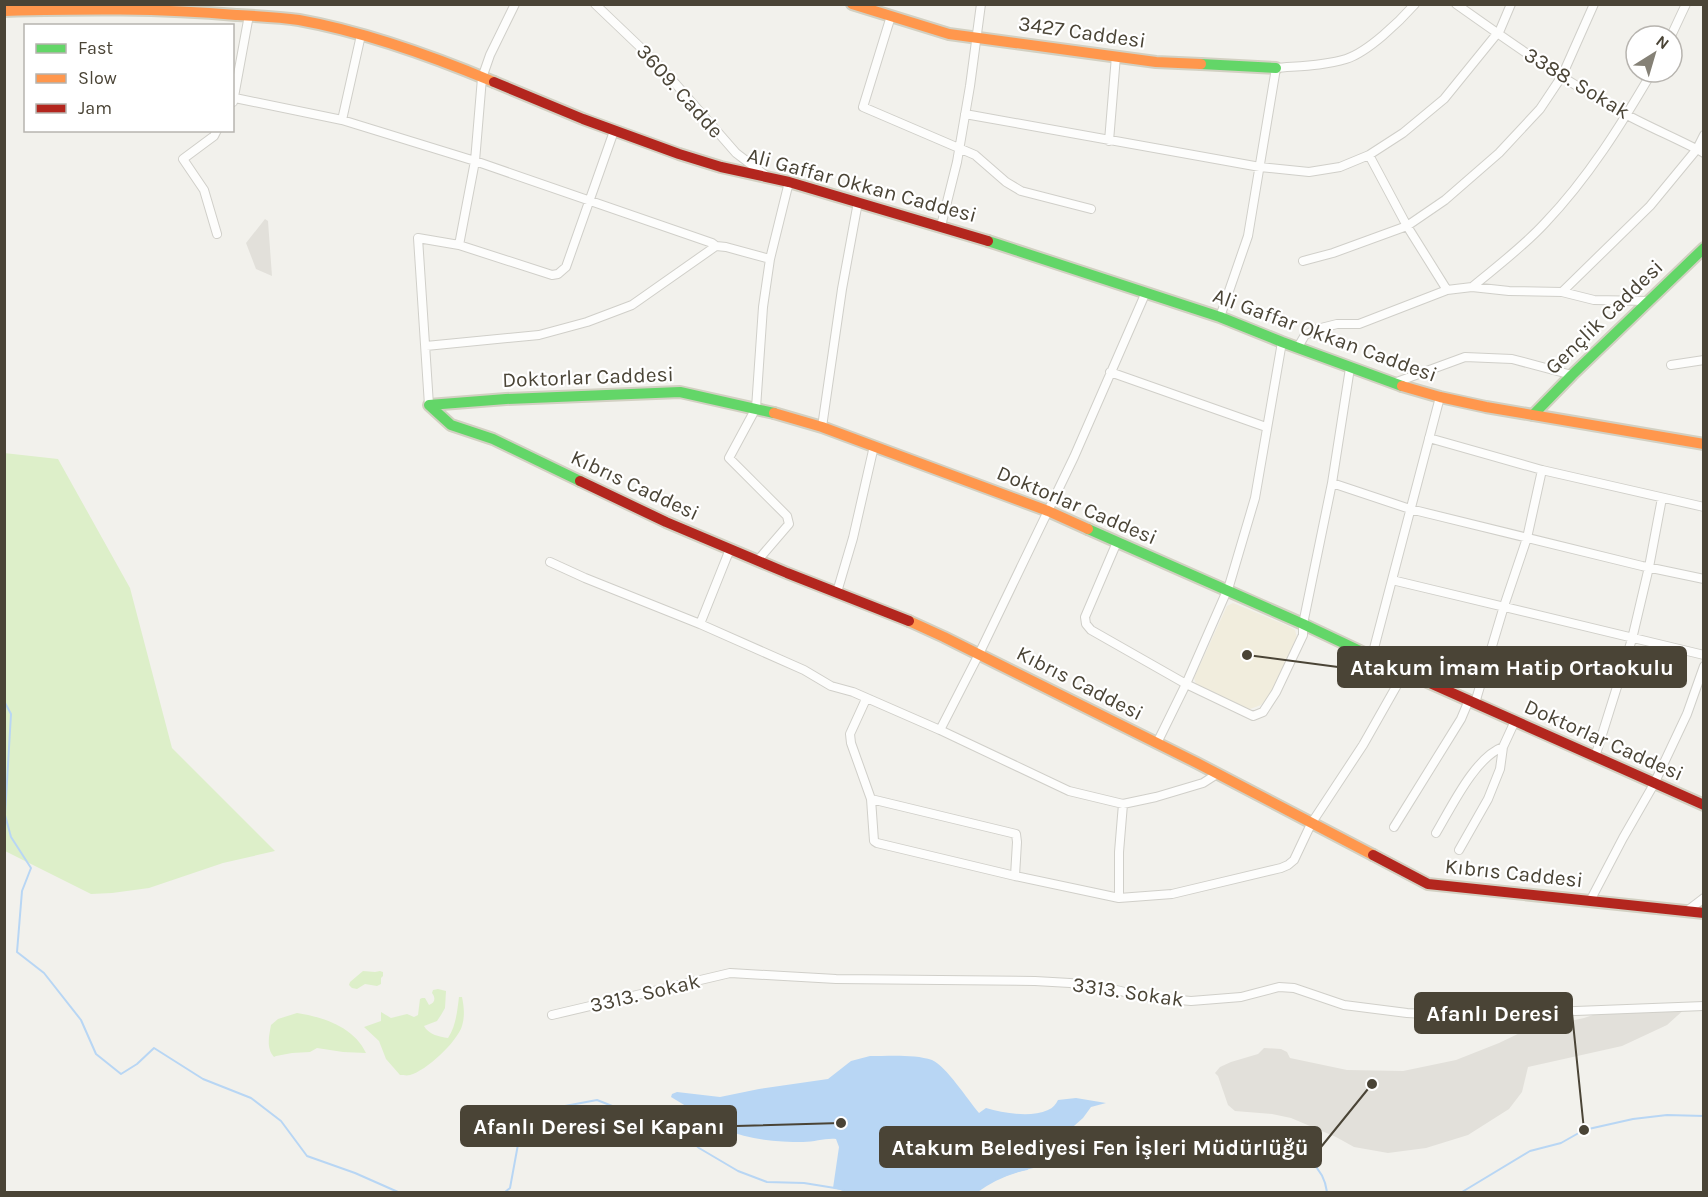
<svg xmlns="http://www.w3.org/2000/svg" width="1708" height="1197" viewBox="0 0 1708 1197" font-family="Karla,sans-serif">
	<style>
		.industrial { fill: #e2e0da }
		.education { fill: #f1eddd }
		.green { fill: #ddefc9 }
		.water { fill: #b8d6f4 }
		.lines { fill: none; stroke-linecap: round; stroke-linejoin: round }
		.stream { stroke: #b8d6f4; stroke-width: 2 }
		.street-casing { stroke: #d0cfc9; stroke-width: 10 }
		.fast-casing { stroke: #d2d0c2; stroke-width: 14 }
		.slow-casing { stroke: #d2d0c2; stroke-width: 14 }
		.jam-casing { stroke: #d2d0c2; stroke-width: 14 }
		.street { stroke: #fdfdfc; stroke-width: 8 }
		.fast { stroke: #63d668; stroke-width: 10 }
		.slow { stroke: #ff974d; stroke-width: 10 }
		.jam { stroke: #b3261e; stroke-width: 10 }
		.labels { text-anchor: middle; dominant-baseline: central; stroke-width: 4.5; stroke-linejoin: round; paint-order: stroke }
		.street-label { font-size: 21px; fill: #4a4436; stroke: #fff }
		.leader { fill: none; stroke: #4a4436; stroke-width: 2 }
		.callout-dot { fill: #4a4436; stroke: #fff; stroke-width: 2 }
		.callout { fill: #4a4436; stroke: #4a4436; stroke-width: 2 }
		.callout-label { font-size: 22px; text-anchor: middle; font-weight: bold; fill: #fff }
	</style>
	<rect width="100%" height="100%" fill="#f2f1ec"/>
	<path class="industrial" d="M 265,219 L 268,221 L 272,276 L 256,269 L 246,243 Z
		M 1687,1007 L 1667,1025 L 1622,1046 L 1528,1067 L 1522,1092 L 1509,1109 L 1468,1135 L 1426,1148 L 1388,1153 L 1354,1147 L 1336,1137 L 1291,1118 L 1272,1114 L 1235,1111 L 1228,1105 L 1218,1076 L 1215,1073 L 1220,1067 L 1231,1062 L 1258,1054 L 1264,1048 L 1281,1049 L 1287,1052 L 1290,1058 L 1347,1070 L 1403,1071 L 1456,1060 L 1499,1043 L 1524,1031 L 1584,1018 L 1608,1010 Z"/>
	<path class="education" d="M 1233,603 L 1288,626 L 1295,630 L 1297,638 L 1272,692 L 1261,705 L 1247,710 L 1196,684 L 1194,678 L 1227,606 Z"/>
	<path class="green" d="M 4,453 L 58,459 L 130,588 L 172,748 L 275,851 L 223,863 L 149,888 L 112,893 L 91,894 L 5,851 Z
		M 363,971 L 375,972 L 380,971 L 383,972 L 383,976 L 381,978 L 381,984 L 377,986 L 365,984 L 357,989 L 352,988 L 349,985 L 350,982 Z
		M 438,989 L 446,991 L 445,1008 L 441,1015 L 437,1021 L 424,1026 C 428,1034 439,1037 448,1038 C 456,1026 457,1012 459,997 L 462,997 C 464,1007 465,1016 462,1026 C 457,1042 426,1071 410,1075 C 406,1076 404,1075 400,1075 L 386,1059 L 379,1041 L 364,1027 L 381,1021 L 381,1012 L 391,1018 L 407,1014 L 414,1017 L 418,1015 L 420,999 L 422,998 L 425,998 L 429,1005 C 435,1003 436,998 432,993 L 433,990 Z
		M 297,1013 C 323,1017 354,1027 366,1053 L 343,1052 L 317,1048 L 310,1052 L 292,1053 L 276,1056 L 274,1057 C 266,1048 269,1036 271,1025 L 278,1019 Z"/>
	<path class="water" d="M 870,1056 C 888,1056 915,1054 932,1060 C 946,1066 968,1100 979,1113 L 986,1108 C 1004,1113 1030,1118 1048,1110 C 1053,1108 1056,1104 1058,1100 L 1076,1098 L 1106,1103 L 1091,1107 L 1083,1118 L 1057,1141 L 1048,1165 C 1020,1171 999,1175 976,1192 L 848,1192 L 833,1188 L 839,1147 L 836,1139 C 825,1138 815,1142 803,1142 C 777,1142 749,1140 724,1129 C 705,1121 689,1107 671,1097 L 672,1094 L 677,1092 L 720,1097 L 759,1089 L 828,1079 L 851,1061 Z"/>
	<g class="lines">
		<path class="stream" d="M 4,701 L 11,714 L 5,815 L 11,837 L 31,868 L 22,891 L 17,952 L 44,973 L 81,1020 L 96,1054 L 121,1074 L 137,1064 L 154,1048 L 203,1079 L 251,1098 L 281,1121 L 307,1156 L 355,1173 L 398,1192 L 411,1192
			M 1047,1165 C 1073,1160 1099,1156 1124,1148 C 1134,1145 1144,1138 1154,1137 C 1201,1130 1319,1129 1327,1192
			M 505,1192 L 510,1188 L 521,1128 L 565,1106 L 597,1100 L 630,1113 L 667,1120 L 699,1148 L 738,1171 L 767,1182 L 804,1183 L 841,1189 L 848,1192
			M 976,1192 C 991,1181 1008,1173 1027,1169
			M 1462,1192 L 1530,1151 L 1561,1143 L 1584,1130 L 1633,1119 L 1667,1115 L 1704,1116"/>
		<defs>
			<path id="street" d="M 595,4 L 660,66 L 736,153 L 765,175
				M 1456,4 C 1511,43 1566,82 1625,114 C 1651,128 1678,139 1704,153
				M 891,16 L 863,107 L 975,155 L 1006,182 L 1021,191 L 1091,209
				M 1671,36 L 1686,4
				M 235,98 L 342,120 L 475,161 L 712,243 L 716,246
				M 233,102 L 249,15
				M 965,114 L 1260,167 L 1309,172 L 1340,167 L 1369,155 L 1403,133 L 1444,99 L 1500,30 L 1511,4
				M 342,120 L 361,35
				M 1109,141 L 1116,56
				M 1369,155 L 1407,226 L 1447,290
				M 941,226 L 957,162 L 970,86 L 981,4
				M 217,234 L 204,190 L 183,159 L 214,136 L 217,130
				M 459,245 L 475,161 L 482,78 L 490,55 L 515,4
				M 1303,261 L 1333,253 L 1407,226 L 1445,200 L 1499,153 L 1540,109 L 1562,76 L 1594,4
				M 1472,287 C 1496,267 1523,247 1545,223 C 1588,178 1621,125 1652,72
				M 1562,292 L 1650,206 L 1697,149 L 1704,135
				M 1220,317 L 1248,236 L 1276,68 C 1299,66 1323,66 1346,59 C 1368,52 1399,22 1415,4
				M 426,346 L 539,335 L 587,322 L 632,305 L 716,246 L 726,247 L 770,259
				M 1298,347 L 1305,335 L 1317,329 L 1337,324 L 1359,324 L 1447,290 L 1472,287 L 1509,291 L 1562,292 L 1594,300 L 1649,301
				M 1671,365 L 1704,360
				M 1110,372 L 1266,427
				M 1394,383 L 1465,357 L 1512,359 L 1572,375
				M 429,405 L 418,238 L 459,245 L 552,275 L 558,274 L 566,267 L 614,131
				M 822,427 L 842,289 L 858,202
				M 1429,438 L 1542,470 L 1704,507
				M 1332,483 L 1410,509 L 1642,566 L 1704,579
				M 1117,542 L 1085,617 L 1086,624 L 1091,630 L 1186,684 L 1253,716 L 1263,712 L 1276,692 L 1303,635 L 1303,624 L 1332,483 L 1350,368
				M 758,560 L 789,524 L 787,516 L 729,458 L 756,408 L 763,307 L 770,259 L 789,182
				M 550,562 L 585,578 L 700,624 L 804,670 L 831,686 L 853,692 L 940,730 L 1069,791 L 1123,804 L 1156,797 L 1203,783 L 1217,774
				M 1392,580 L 1704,655
				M 837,592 L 853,538 L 874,446
				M 700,624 L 730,549
				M 1372,656 L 1440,397
				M 866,699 L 850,734 L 851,743 L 871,799 L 874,841 L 877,843 L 1015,876 L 1119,898 L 1172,894 L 1281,868 L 1288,865 L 1294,860 L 1311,824 L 1363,745 L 1405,671
				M 1475,703 L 1504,606 L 1527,538 L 1542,470
				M 940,730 L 979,654 L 1074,457 L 1146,292
				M 1157,743 L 1186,684 L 1229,586 L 1255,498 L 1282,342
				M 1595,757 L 1632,639 L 1649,567 L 1662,498
				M 871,799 L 1016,834 L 1017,842 L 1015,876
				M 1394,827 L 1461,719 L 1469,700
				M 1436,833 C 1451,808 1475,757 1503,747
				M 1459,850 L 1488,799 L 1500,769 L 1503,747 L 1515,721
				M 1119,898 L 1119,852 L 1123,804
				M 1590,901 L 1623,838 L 1654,784 L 1687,714 L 1704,666
				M 1687,911 L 1704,898
				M 552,1015 L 730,973 L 836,979 L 1035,981 L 1070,983 L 1112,989 L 1146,997 L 1191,1001 L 1241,997 L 1279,987 L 1294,988 L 1344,1005 L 1407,1013 L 1478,1017 L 1550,1012 L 1704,1006"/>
			<path id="fast" d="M 1201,64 L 1276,68
				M 988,241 L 1220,317 L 1282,342 L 1402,386
				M 1533,415 L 1572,375 L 1704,248
				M 580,481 L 493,439 L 451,425 L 429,405 L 506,399 L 680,392 L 774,413
				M 1088,529 L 1303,624 L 1396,668"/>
			<path id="slow" d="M 852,4 L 949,34 L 1156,62 L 1201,64
				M 4,11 C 82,9 159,8 236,15 C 257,16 279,17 299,20 C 366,32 432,56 494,82
				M 1402,386 L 1440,397 L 1486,407 L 1704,444
				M 774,413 L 822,427 L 1048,511 L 1088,529
				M 909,621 L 944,637 L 1197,763 L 1373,855"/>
			<path id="jam" d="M 494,82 L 583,119 L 679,154 L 721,167 L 789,182 L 988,241
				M 580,481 L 666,522 L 787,573 L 909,621
				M 1396,668 L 1704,805
				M 1373,855 L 1428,884 L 1704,913"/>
		</defs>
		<use href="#street" class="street-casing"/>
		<use href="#fast" class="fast-casing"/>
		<use href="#slow" class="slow-casing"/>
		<use href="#jam" class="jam-casing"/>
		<use href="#street" class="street"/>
		<use href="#fast" class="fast"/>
		<use href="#slow" class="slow"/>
		<use href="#jam" class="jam"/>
	</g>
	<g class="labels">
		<g class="street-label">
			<text transform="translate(1082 32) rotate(8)">3427 Caddesi</text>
			<text transform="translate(1577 83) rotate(31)">3388. Sokak</text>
			<text transform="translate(680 91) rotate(48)">3609. Cadde</text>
			<text transform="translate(862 185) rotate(15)">Ali Gaffar Okkan Caddesi</text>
			<text transform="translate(1604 317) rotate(-44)">Gençlik Caddesi</text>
			<text transform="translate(1325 335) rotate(20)">Ali Gaffar Okkan Caddesi</text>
			<text transform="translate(588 377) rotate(-2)">Doktorlar Caddesi</text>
			<text transform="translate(635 485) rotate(25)">Kıbrıs Caddesi</text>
			<text transform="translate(1077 505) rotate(23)">Doktorlar Caddesi</text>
			<text transform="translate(1080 683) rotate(27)">Kıbrıs Caddesi</text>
			<text transform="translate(1604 740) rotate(24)">Doktorlar Caddesi</text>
			<text transform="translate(1514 873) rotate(6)">Kıbrıs Caddesi</text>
			<text transform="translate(1128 992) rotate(8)">3313. Sokak</text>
			<text transform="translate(645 993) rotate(-13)">3313. Sokak</text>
		</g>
	</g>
	<path class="leader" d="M1247 655L1338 667M1584 1130L1572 1013M841 1123L736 1126M1372 1084L1321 1147"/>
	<g class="callout-dot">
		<circle cx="1247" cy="655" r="6"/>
		<circle cx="1584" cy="1130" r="6"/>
		<circle cx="841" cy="1123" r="6"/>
		<circle cx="1372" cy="1084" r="6"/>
	</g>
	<g class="callout">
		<rect x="1338" y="647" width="348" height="40" rx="6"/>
		<rect x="1415" y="993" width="157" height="40" rx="6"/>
		<rect x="461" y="1106" width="275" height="40" rx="6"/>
		<rect x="880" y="1127" width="441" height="40" rx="6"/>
	</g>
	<g class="callout-label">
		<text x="1512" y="675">Atakum İmam Hatip Ortaokulu</text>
		<text x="1493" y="1021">Afanlı Deresi</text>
		<text x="599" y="1134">Afanlı Deresi Sel Kapanı</text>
		<text x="1100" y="1155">Atakum Belediyesi Fen İşleri Müdürlüğü</text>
	</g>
	<rect width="1708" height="1197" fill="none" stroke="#4a4436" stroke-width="12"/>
	<rect x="24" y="24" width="210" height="108" fill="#ffffff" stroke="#b7b4af" stroke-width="1.5"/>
	<rect x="36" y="44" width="30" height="9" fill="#63d668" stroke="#b7b4af" stroke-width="1.5"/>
	<text x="78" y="54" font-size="18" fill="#4a4436">Fast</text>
	<rect x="36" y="74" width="30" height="9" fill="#ff974d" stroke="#b7b4af" stroke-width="1.5"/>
	<text x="78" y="84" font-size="18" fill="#4a4436">Slow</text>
	<rect x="36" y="104" width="30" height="9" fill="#b3261e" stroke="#b7b4af" stroke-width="1.5"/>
	<text x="78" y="114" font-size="18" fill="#4a4436">Jam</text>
	<g transform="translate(1654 54) rotate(37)"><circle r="28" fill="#ffffff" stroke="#b7b4af" stroke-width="1.5"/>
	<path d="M0-4.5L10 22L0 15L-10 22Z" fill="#858176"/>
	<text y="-9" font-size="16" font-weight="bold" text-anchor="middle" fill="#4a4436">N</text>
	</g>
</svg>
